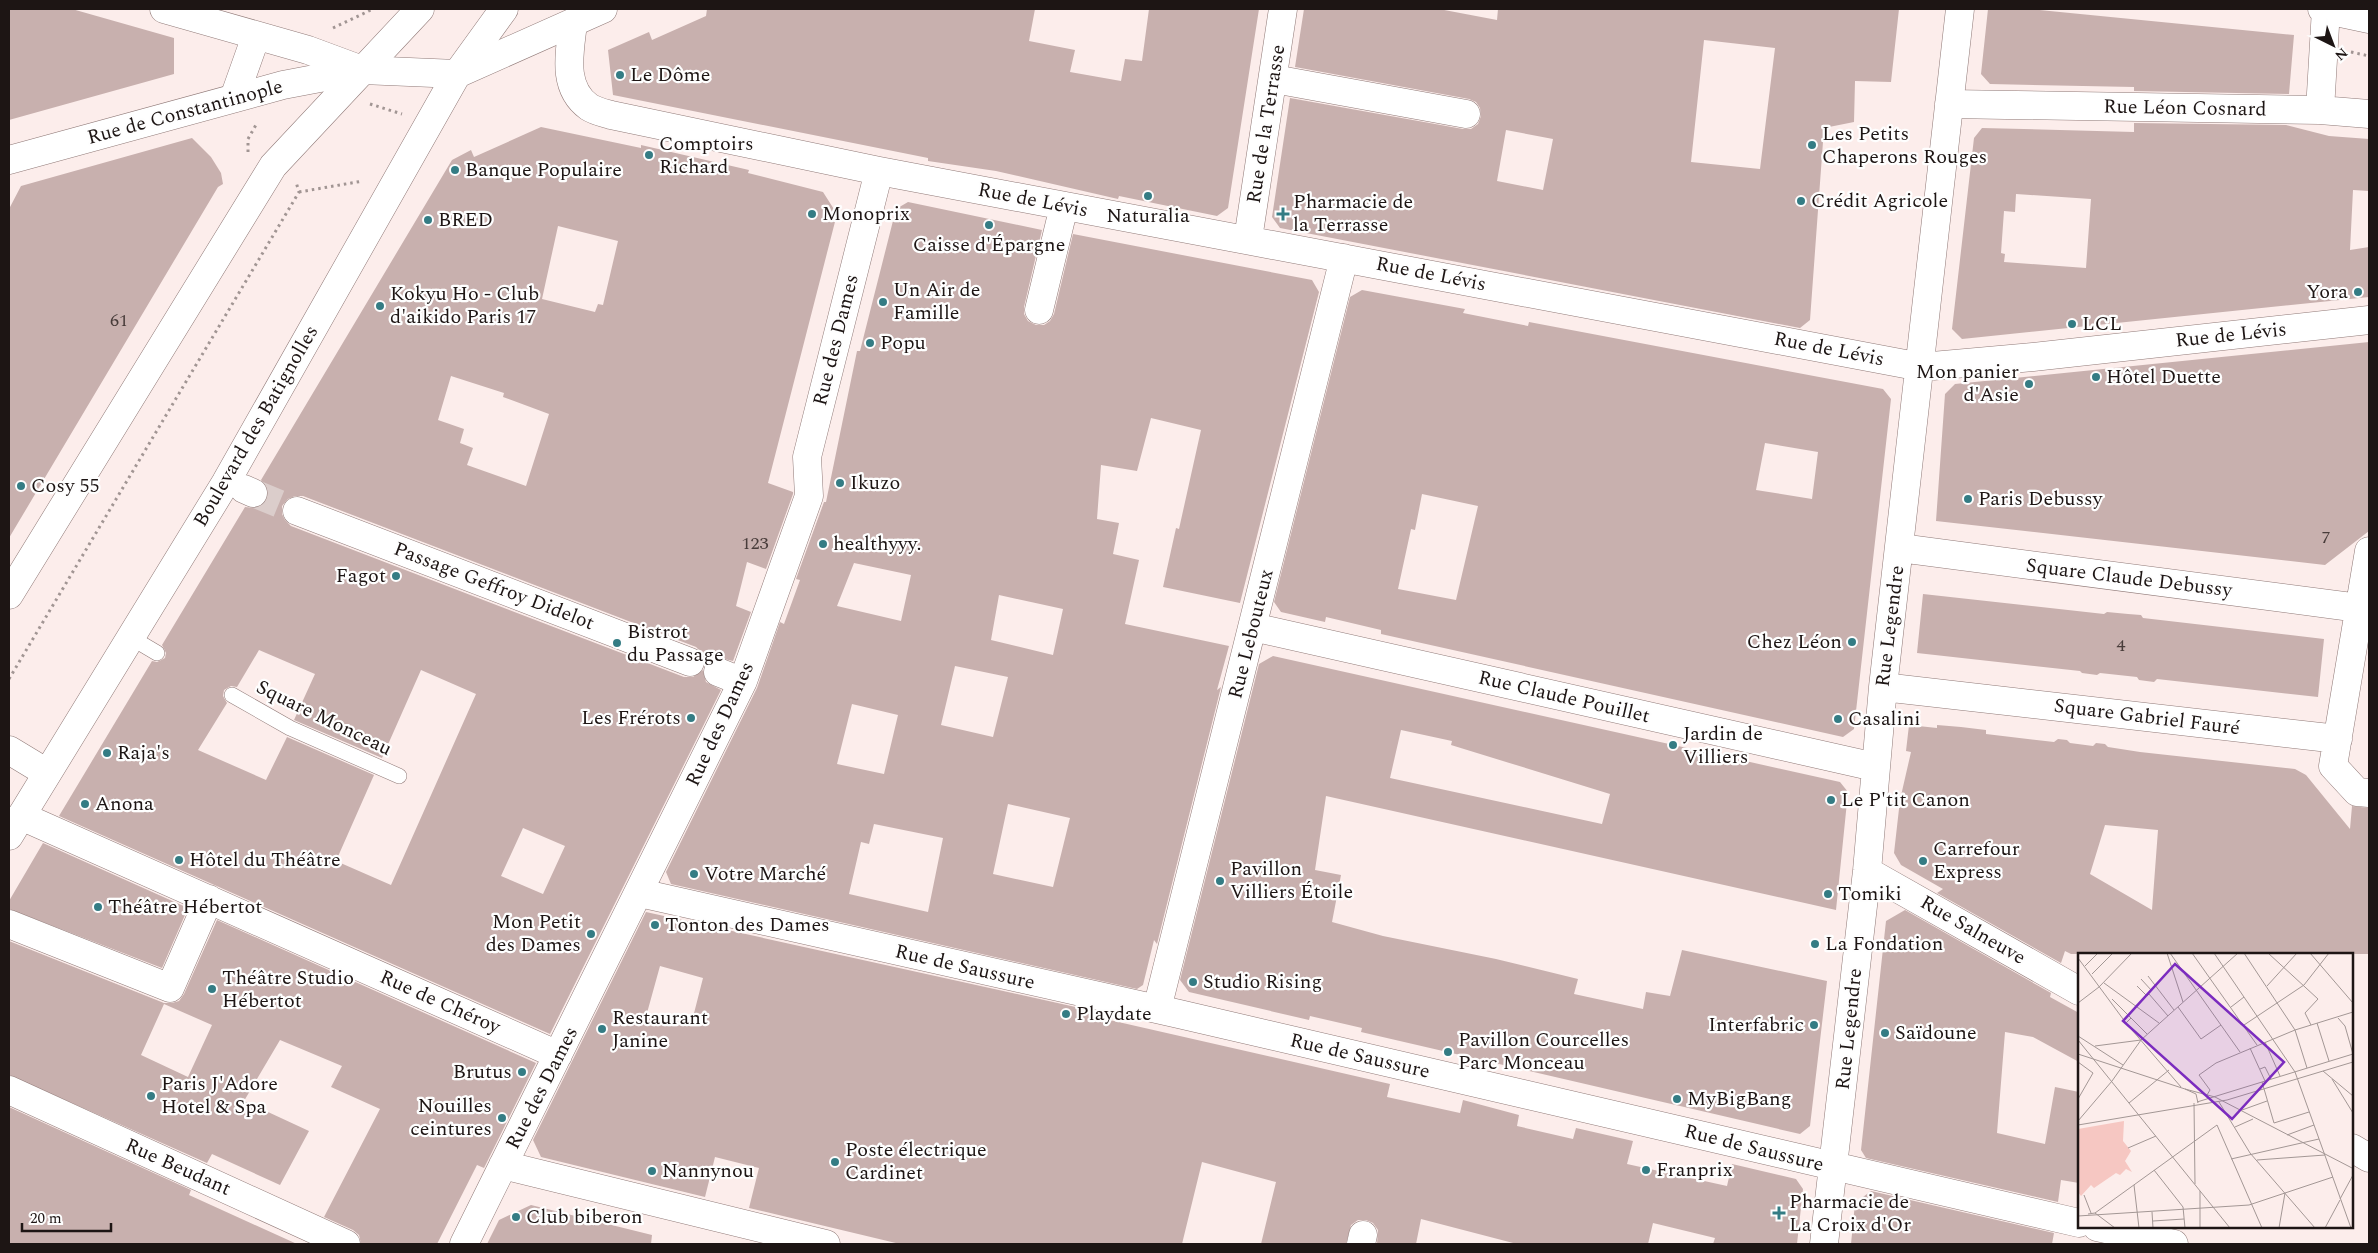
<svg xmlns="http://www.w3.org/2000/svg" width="2378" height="1253" viewBox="0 0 2378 1253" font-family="Spectral,serif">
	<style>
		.building { fill: #c8b0ae; fill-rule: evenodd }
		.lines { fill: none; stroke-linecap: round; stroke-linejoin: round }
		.street-tunnel { stroke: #dbcdcb; stroke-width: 28; stroke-dasharray: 28 14; stroke-linecap: butt }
		.lane-casing { stroke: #907a78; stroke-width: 16 }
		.street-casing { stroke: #907a78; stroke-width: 29 }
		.secondary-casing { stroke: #907a78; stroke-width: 29 }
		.primary-casing { stroke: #907a78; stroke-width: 29 }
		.path { stroke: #a19593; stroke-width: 3; stroke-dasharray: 2.5 4; stroke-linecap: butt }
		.lane { stroke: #fff; stroke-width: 15 }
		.street { stroke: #fff; stroke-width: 28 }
		.secondary { stroke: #fff; stroke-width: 28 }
		.primary { stroke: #fff; stroke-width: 28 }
		.poi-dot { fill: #347c84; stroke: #fefefe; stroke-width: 2 }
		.labels { text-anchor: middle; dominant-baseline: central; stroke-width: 4.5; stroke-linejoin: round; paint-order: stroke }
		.number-label { font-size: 18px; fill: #483c3a }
		.poi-label { font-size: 20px; fill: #1d1514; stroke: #fefefe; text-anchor: start }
		.street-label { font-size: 20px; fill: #1d1514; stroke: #fefefe }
		.inset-road { fill: none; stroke: #a39795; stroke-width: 1 }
		.view { fill: #7b2cbf; fill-opacity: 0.15; stroke: #7b2cbf; stroke-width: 2.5 }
		.inset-edge { fill: none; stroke: #1d1514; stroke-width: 2.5 }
	</style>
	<rect width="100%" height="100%" fill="#fcedeb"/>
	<path class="building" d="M 9,9 L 72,9 L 174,38 L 174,74 L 9,120 Z
		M 707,9 L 1035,9 L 1029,41 L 1075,50 L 1070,72 L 1121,81 L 1125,59 L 1142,61 L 1149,9 L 1259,9 L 1228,208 L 1217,216 L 1119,196 L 1118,199 L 996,171 L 928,161 L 928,158 L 613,95 L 608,50 L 649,32 L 652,40 L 706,16 Z
		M 1304,9 L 1439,9 L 1497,20 L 1498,9 L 1899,9 L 1891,82 L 1855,81 L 1854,122 L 1824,128 L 1810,320 L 1800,328 L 1280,228 L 1272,217 L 1290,98 L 1463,129 L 1471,129 L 1478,124 L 1481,116 L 1480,108 L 1476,102 L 1469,99 L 1295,67 ZM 1704,40 L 1775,48 L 1760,169 L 1691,162 ZM 1506,130 L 1553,139 L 1543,190 L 1497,181 Z
		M 1988,9 L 2030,9 L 2294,35 L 2289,94 L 2134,91 L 2134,87 L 1990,84 L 1981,74 Z
		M 2134,123 L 2286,125 L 2329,136 L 2369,139 L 2369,191 L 2353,190 L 2350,250 L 2369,247 L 2369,297 L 1962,339 L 1952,329 L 1974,138 L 1982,128 L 2134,132 ZM 2016,194 L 2091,199 L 2086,268 L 2004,262 L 2005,254 L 2001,253 L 2004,211 L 2015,212 Z
		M 541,127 L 641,148 L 641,145 L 749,170 L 748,173 L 823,192 L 837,214 L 768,483 L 793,492 L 793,494 L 766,569 L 747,562 L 736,606 L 751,612 L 733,661 L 716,657 L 709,659 L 705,664 L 702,653 L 696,647 L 303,496 L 295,496 L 288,499 L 282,506 L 282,514 L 285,520 L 291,526 L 684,677 L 693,677 L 703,670 L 706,682 L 721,690 L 550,1034 L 59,816 L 152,661 L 157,662 L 165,658 L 166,653 L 162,645 L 245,507 L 255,508 L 263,505 L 267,500 L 268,491 L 261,480 L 452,160 L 471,150 L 474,157 ZM 558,226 L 618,241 L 603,305 L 598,304 L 595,312 L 542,299 ZM 451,376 L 504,393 L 503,397 L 549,414 L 526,486 L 467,465 L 473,448 L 460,443 L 464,429 L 438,420 ZM 259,650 L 315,674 L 294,720 L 382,758 L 421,670 L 476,694 L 391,885 L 336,861 L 374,775 L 287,737 L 266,780 L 198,750 L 227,703 L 223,696 L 224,690 L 231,686 L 237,687 ZM 523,828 L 565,846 L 543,894 L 501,876 Z
		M 192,138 L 211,157 L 221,173 L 223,184 L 218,187 L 9,538 L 9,209 L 21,186 Z
		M 908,202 L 1042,230 L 1024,307 L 1024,314 L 1028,321 L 1036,325 L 1044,325 L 1050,321 L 1054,314 L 1073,234 L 1312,280 L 1319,292 L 1240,603 L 1163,587 L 1176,528 L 1179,529 L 1201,430 L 1151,418 L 1137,471 L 1101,465 L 1097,519 L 1119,523 L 1113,554 L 1139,560 L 1125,624 L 1229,646 L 1217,690 L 1221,687 L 1157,944 L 1154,940 L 1143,985 L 1137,989 L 671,884 L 666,872 L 757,688 L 780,622 L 784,624 L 800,580 L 796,579 L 824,502 L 826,502 L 857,351 L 860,351 L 896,209 ZM 854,563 L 911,575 L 901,621 L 837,606 ZM 999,595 L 1063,609 L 1053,655 L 991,640 ZM 955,666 L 1008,677 L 993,737 L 941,725 ZM 852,704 L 898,715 L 884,774 L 837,764 ZM 1008,804 L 1070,818 L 1053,887 L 993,874 ZM 874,824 L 943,838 L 928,912 L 849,894 L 861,842 L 869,844 Z
		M 1362,290 L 1465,309 L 1463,313 L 1528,326 L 1529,322 L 1883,389 L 1891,399 L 1854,729 L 1843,737 L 1381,634 L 1381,630 L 1326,617 L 1325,622 L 1281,612 L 1274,602 L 1350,297 ZM 1765,443 L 1818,452 L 1812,499 L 1756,490 ZM 1422,494 L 1478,506 L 1456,600 L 1398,589 L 1411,529 L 1415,530 Z
		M 2369,342 L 2369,531 L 2325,565 L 1936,521 L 1945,394 L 1955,384 Z
		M 1923,594 L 2104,614 L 2107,612 L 2128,614 L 2141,615 L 2143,618 L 2324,639 L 2318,697 L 2157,679 L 2154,682 L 2139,680 L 2137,677 L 2100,673 L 2097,675 L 2082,673 L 2080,671 L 1917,653 Z
		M 1273,656 L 1840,782 L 1848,792 L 1836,910 L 1326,796 L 1315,870 L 1341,875 L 1332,922 L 1383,936 L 1496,959 L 1578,979 L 1574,994 L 1643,1009 L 1646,992 L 1670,996 L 1682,950 L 1827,981 L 1810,1126 L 1800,1134 L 1361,1032 L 1362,1028 L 1310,1016 L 1309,1020 L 1189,992 L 1180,980 L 1259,664 ZM 1401,730 L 1452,741 L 1451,745 L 1610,794 L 1602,824 L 1390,778 Z
		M 1909,725 L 1937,728 L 1937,725 L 1961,727 L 1986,730 L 1986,734 L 2054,742 L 2058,739 L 2067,740 L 2070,743 L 2093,746 L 2096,743 L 2105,744 L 2108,747 L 2140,752 L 2295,769 L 2306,775 L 2350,829 L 2352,806 L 2369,808 L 2369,954 L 2071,954 L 2065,951 L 2061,963 L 1937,893 L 1943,889 L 1901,865 L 1894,853 L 1900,800 L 1911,752 L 1906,751 ZM 2105,825 L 2158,830 L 2152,910 L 2090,874 Z
		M 43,843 L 188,908 L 162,968 L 9,909 L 9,901 Z
		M 1905,910 L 2051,993 L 2050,997 L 2079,1013 L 2079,1062 L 2033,1037 L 2005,1032 L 1997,1133 L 2045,1144 L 2055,1087 L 2079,1092 L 2079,1183 L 2061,1180 L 2058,1202 L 1866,1158 L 1861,1150 L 1886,921 Z
		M 646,912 L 1098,1012 L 1092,1016 L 1390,1084 L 1387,1097 L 1460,1113 L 1463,1100 L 1519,1115 L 1517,1126 L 1573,1139 L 1576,1128 L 1633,1141 L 1627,1164 L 1727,1186 L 1732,1164 L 1796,1179 L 1803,1189 L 1797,1244 L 1713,1244 L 1715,1238 L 1653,1223 L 1648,1244 L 1517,1244 L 1421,1219 L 1416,1244 L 1377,1244 L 1378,1230 L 1373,1223 L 1366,1220 L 1358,1220 L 1351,1225 L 1346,1244 L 1261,1244 L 1276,1182 L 1202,1162 L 1182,1244 L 900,1244 L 749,1208 L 759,1168 L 715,1157 L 705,1197 L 541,1157 L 533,1140 ZM 660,966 L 703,978 L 691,1025 L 647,1013 Z
		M 217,920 L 536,1063 L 484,1168 L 477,1165 L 437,1244 L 361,1244 L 359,1235 L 353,1230 L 324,1217 L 380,1109 L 331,1087 L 342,1066 L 280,1040 L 244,1101 L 309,1131 L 280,1185 L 212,1154 L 207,1163 L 9,1075 L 9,941 L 164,1003 L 172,1003 L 179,1001 L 184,994 ZM 164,1004 L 212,1025 L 188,1077 L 141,1055 Z
		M 9,1107 L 191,1190 L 189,1195 L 297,1244 L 9,1244 Z
		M 1871,1191 L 2054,1233 L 2052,1244 L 1851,1244 L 1855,1203 Z
		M 531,1205 L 652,1235 L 651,1244 L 487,1244 L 499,1220 Z"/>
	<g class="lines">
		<path class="street-tunnel" d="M 253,493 L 297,511"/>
		<defs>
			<path id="lane" d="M 130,637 L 157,653
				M 232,695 L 290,728 L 399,776"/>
			<path id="street" d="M 164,9 L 308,50 L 362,70
				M 2322,9 L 2369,19
				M 573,23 C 570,51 561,87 589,107 C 595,111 604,113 611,115 L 879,171 L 1921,367 L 2033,357 L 2369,320
				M 1274,79 L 1466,114
				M 234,98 L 256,36
				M 1949,104 L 2320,110 L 2326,9
				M 2320,110 L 2369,114
				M 1248,239 L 1283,9
				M 1039,310 L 1064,206
				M 244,489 L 253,493
				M 297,511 L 690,662
				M 1900,548 L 2359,608
				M 2369,551 L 2333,766 L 2357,792 L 2369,793
				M 1253,627 L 1875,767
				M 718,672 L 728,676
				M 1883,687 L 2338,739
				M 9,750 L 47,773
				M 21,816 L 558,1055
				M 1867,871 L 2079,991
				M 640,893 L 1179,1014 L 2079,1223
				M 9,924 L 170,988 L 209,899
				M 1157,1009 L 1344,258
				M 9,1090 L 346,1244
				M 2352,1148 L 2369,1158
				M 503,1165 L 826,1244
				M 2097,1227 L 2174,1244
				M 464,1244 L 743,681 L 809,496 L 807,457 L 879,171
				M 1361,1244 L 1363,1235
				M 1824,1244 L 1867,871 L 1883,687 L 1960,9"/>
			<path id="secondary" d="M 9,160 L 283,85 L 362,70 L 457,74 L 603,9"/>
			<path id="primary" d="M 9,595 L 273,166 L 420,9
				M 9,836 L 226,482 L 457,74 L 504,9"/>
		</defs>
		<use href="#lane" class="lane-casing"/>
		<use href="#street" class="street-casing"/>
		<use href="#secondary" class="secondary-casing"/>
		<use href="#primary" class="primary-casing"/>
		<path class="path" d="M 333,28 L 373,9
			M 2351,52 L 2369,56
			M 370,104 L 402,114
			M 248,152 L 248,139 L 257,123
			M 299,192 L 363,181
			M 9,679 L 299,192 L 296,182"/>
		<use href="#lane" class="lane"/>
		<use href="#street" class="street"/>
		<use href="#secondary" class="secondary"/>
		<use href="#primary" class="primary"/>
	</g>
	<g class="poi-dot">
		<circle cx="620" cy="75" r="5"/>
		<circle cx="1812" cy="145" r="5"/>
		<circle cx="649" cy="155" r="5"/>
		<circle cx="455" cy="170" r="5"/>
		<circle cx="1148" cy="196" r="5"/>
		<circle cx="1801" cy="201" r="5"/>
		<circle cx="812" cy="214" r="5"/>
		<path d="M1280.5 206.5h5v5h5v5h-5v5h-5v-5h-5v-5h5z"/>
		<circle cx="428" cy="220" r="5"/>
		<circle cx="989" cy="225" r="5"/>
		<circle cx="2358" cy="292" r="5"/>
		<circle cx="883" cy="302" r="5"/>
		<circle cx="380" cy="306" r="5"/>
		<circle cx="2072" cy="324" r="5"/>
		<circle cx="870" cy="343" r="5"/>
		<circle cx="2096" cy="377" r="5"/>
		<circle cx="2029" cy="384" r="5"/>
		<circle cx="840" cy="483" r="5"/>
		<circle cx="21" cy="486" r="5"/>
		<circle cx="1968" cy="499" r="5"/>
		<circle cx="823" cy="544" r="5"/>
		<circle cx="396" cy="576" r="5"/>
		<circle cx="1852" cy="642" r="5"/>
		<circle cx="617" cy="643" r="5"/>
		<circle cx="691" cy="718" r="5"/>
		<circle cx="1838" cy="719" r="5"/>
		<circle cx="1673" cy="745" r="5"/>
		<circle cx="107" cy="753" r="5"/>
		<circle cx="1831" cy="800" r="5"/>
		<circle cx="85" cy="804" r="5"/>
		<circle cx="179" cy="860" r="5"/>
		<circle cx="1923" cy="861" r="5"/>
		<circle cx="694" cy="874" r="5"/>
		<circle cx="1220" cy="881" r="5"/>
		<circle cx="1828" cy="894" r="5"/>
		<circle cx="98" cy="907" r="5"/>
		<circle cx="655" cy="925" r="5"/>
		<circle cx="591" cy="934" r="5"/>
		<circle cx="1815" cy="944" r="5"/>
		<circle cx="1193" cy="982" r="5"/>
		<circle cx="212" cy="989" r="5"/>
		<circle cx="1066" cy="1014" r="5"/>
		<circle cx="1814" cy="1025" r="5"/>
		<circle cx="602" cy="1029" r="5"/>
		<circle cx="1885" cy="1033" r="5"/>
		<circle cx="1448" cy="1052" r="5"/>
		<circle cx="522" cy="1072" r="5"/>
		<circle cx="151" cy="1096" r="5"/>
		<circle cx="1677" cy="1099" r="5"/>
		<circle cx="502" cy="1118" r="5"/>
		<circle cx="835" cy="1162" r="5"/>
		<circle cx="1646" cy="1170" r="5"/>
		<circle cx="652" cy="1171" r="5"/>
		<path d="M1776.5 1205.5h5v5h5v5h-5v5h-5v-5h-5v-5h5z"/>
		<circle cx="516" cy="1217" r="5"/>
	</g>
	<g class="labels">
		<g class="number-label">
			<text x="119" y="320">61</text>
			<text x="2326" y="537">7</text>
			<text x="755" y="543">123</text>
			<text x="2121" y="645">4</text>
		</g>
		<g class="poi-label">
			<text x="630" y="75">Le Dôme</text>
			<text x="1822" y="134">Les Petits<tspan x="1822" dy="23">Chaperons Rouges</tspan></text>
			<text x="659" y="144">Comptoirs<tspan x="659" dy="23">Richard</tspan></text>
			<text x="465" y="170">Banque Populaire</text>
			<text x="1811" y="201">Crédit Agricole</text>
			<text x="1293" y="202">Pharmacie de<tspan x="1293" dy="23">la Terrasse</tspan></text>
			<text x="822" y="214">Monoprix</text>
			<text x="1148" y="216" text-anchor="middle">Naturalia</text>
			<text x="438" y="220">BRED</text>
			<text x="989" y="245" text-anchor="middle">Caisse d'Épargne</text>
			<text x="893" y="290">Un Air de<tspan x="893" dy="23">Famille</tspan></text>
			<text x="2348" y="292" text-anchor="end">Yora</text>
			<text x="390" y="294">Kokyu Ho - Club<tspan x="390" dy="23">d'aikido Paris 17</tspan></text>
			<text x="2082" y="324">LCL</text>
			<text x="880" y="343">Popu</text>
			<text x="2019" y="372" text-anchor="end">Mon panier<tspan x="2019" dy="23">d'Asie</tspan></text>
			<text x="2106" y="377">Hôtel Duette</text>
			<text x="850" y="483">Ikuzo</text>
			<text x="31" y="486">Cosy 55</text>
			<text x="1978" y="499">Paris Debussy</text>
			<text x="833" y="544">healthyyy.</text>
			<text x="386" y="576" text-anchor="end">Fagot</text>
			<text x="627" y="632">Bistrot<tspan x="627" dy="23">du Passage</tspan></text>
			<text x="1842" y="642" text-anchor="end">Chez Léon</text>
			<text x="681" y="718" text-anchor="end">Les Frérots</text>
			<text x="1848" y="719">Casalini</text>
			<text x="1683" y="734">Jardin de<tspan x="1683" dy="23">Villiers</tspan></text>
			<text x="117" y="753">Raja's</text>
			<text x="1841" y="800">Le P'tit Canon</text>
			<text x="95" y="804">Anona</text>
			<text x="1933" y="849">Carrefour<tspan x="1933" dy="23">Express</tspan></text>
			<text x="189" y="860">Hôtel du Théâtre</text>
			<text x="1230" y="869">Pavillon<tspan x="1230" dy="23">Villiers Étoile</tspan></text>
			<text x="704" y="874">Votre Marché</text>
			<text x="1838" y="894">Tomiki</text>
			<text x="108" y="907">Théâtre Hébertot</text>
			<text x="581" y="922" text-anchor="end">Mon Petit<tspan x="581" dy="23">des Dames</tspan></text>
			<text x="665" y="925">Tonton des Dames</text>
			<text x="1825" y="944">La Fondation</text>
			<text x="222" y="978">Théâtre Studio<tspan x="222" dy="23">Hébertot</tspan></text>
			<text x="1203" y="982">Studio Rising</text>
			<text x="1076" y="1014">Playdate</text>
			<text x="612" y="1018">Restaurant<tspan x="612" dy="23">Janine</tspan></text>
			<text x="1804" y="1025" text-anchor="end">Interfabric</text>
			<text x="1895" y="1033">Saïdoune</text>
			<text x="1458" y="1040">Pavillon Courcelles<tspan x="1458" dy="23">Parc Monceau</tspan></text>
			<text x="512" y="1072" text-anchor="end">Brutus</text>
			<text x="161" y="1084">Paris J'Adore<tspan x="161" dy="23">Hotel &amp; Spa</tspan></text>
			<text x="1687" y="1099">MyBigBang</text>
			<text x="492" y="1106" text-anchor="end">Nouilles<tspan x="492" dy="23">ceintures</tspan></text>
			<text x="845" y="1150">Poste électrique<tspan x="845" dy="23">Cardinet</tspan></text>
			<text x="1656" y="1170">Franprix</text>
			<text x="662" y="1171">Nannynou</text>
			<text x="1789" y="1202">Pharmacie de<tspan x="1789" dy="23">La Croix d'Or</tspan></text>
			<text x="526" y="1217">Club biberon</text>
		</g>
		<g class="street-label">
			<text transform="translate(2185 108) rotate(1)">Rue Léon Cosnard</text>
			<text transform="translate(185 112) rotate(-15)">Rue de Constantinople</text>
			<text transform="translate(1266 124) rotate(-81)">Rue de la Terrasse</text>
			<text transform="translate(1033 200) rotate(11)">Rue de Lévis</text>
			<text transform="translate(1431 274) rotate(11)">Rue de Lévis</text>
			<text transform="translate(2231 335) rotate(-6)">Rue de Lévis</text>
			<text transform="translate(836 340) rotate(-76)">Rue des Dames</text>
			<text transform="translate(1829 349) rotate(11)">Rue de Lévis</text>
			<text transform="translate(256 426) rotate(-60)">Boulevard des Batignolles</text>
			<text transform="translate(2129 578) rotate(7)">Square Claude Debussy</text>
			<text transform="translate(494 586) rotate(21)">Passage Geffroy Didelot</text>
			<text transform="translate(1890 626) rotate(-83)">Rue Legendre</text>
			<text transform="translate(1251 634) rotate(-76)">Rue Lebouteux</text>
			<text transform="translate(1564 697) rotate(13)">Rue Claude Pouillet</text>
			<text transform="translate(2147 717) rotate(7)">Square Gabriel Fauré</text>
			<text transform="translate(324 718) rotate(26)">Square Monceau</text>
			<text transform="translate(720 724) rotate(-65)">Rue des Dames</text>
			<text transform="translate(1973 930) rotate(30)">Rue Salneuve</text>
			<text transform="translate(965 967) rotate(13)">Rue de Saussure</text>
			<text transform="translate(440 1002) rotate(24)">Rue de Chéroy</text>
			<text transform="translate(1849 1029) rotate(-84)">Rue Legendre</text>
			<text transform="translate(1360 1056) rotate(13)">Rue de Saussure</text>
			<text transform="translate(542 1088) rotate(-63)">Rue des Dames</text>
			<text transform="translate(1754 1148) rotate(14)">Rue de Saussure</text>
			<text transform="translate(178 1167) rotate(24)">Rue Beudant</text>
		</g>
	</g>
	<g transform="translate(2078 953)">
		<rect width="275" height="275" fill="#fcedeb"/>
		<path d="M 46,168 L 45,188 L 53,198 L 47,208 L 54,219 L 48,216 L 42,222 L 38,220 L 16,235 L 13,232 L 3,243 L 0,239 L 0,176 Z" fill="#f6c7c2"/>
		<path class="inset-road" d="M 89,0 L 105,49M 92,0 L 162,99M 114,0 L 179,92M 136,0 L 217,119 L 273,275M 166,0 L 217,77 L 229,115M 190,0 L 240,46 L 227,60 L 233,72M 232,0 L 275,50M 0,5 L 48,70 L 103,134M 7,13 L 20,0M 14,21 L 35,0M 70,23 L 96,57M 63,26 L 74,38M 26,30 L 81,70M 59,33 L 69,43 L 71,41M 189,33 L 219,0M 71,41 L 90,63M 34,46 L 53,65M 0,50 L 21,34 L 54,0M 100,54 L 123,86 L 143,72M 153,54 L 166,44M 260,65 L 267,73 L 275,101M 48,70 L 53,65 L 69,81M 239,70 L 251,108M 166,72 L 226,32 L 251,0M 0,83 L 45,112M 0,87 L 152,275M 187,89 L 202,123M 17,93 L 63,87M 172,95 L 187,128M 0,101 L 107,136 L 118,141 L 120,150M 0,109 L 15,120 L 0,146M 182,116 L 187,114 L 193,126M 245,118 L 275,143M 254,126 L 275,160M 184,129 L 196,170M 107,136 L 137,144 L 274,215M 129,142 L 132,137 L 121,122 L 138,110 L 217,77 L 275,59M 119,149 L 275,101M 141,149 L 172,200 L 237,275M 51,150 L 91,117M 116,150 L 117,231M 164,157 L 189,148M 0,168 L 34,128 L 63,87 L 160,0M 196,170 L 231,159M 0,172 L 149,147 L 275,109M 157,174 L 175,166M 209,182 L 236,172M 50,195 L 78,183M 153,206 L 241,186M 179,207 L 247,202M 76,217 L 105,254 L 107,275M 56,232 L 61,275M 6,242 L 13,260M 262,246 L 275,222M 74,259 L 75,275M 17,260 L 139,172 L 184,275M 10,261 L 17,260 L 37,275M 0,263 L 171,252 L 255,224M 75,268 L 106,266M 122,275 L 122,238M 201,275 L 207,240M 247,275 L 262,247"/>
		<path class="view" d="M 97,11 L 206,109 L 154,166 L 45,68 Z"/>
		<rect width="275" height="275" class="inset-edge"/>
	</g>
	<rect width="2378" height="1253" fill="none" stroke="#1d1514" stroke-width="20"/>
	<g transform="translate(2333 45) rotate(138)" stroke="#fefefe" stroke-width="4" paint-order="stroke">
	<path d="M0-4L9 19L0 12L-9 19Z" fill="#1d1514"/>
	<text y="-8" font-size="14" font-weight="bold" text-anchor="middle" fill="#1d1514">N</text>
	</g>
	<path d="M22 1223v8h89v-8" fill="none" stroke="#1d1514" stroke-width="2.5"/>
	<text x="30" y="1223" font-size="15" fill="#1d1514" stroke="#fefefe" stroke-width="4" paint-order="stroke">20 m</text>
</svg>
